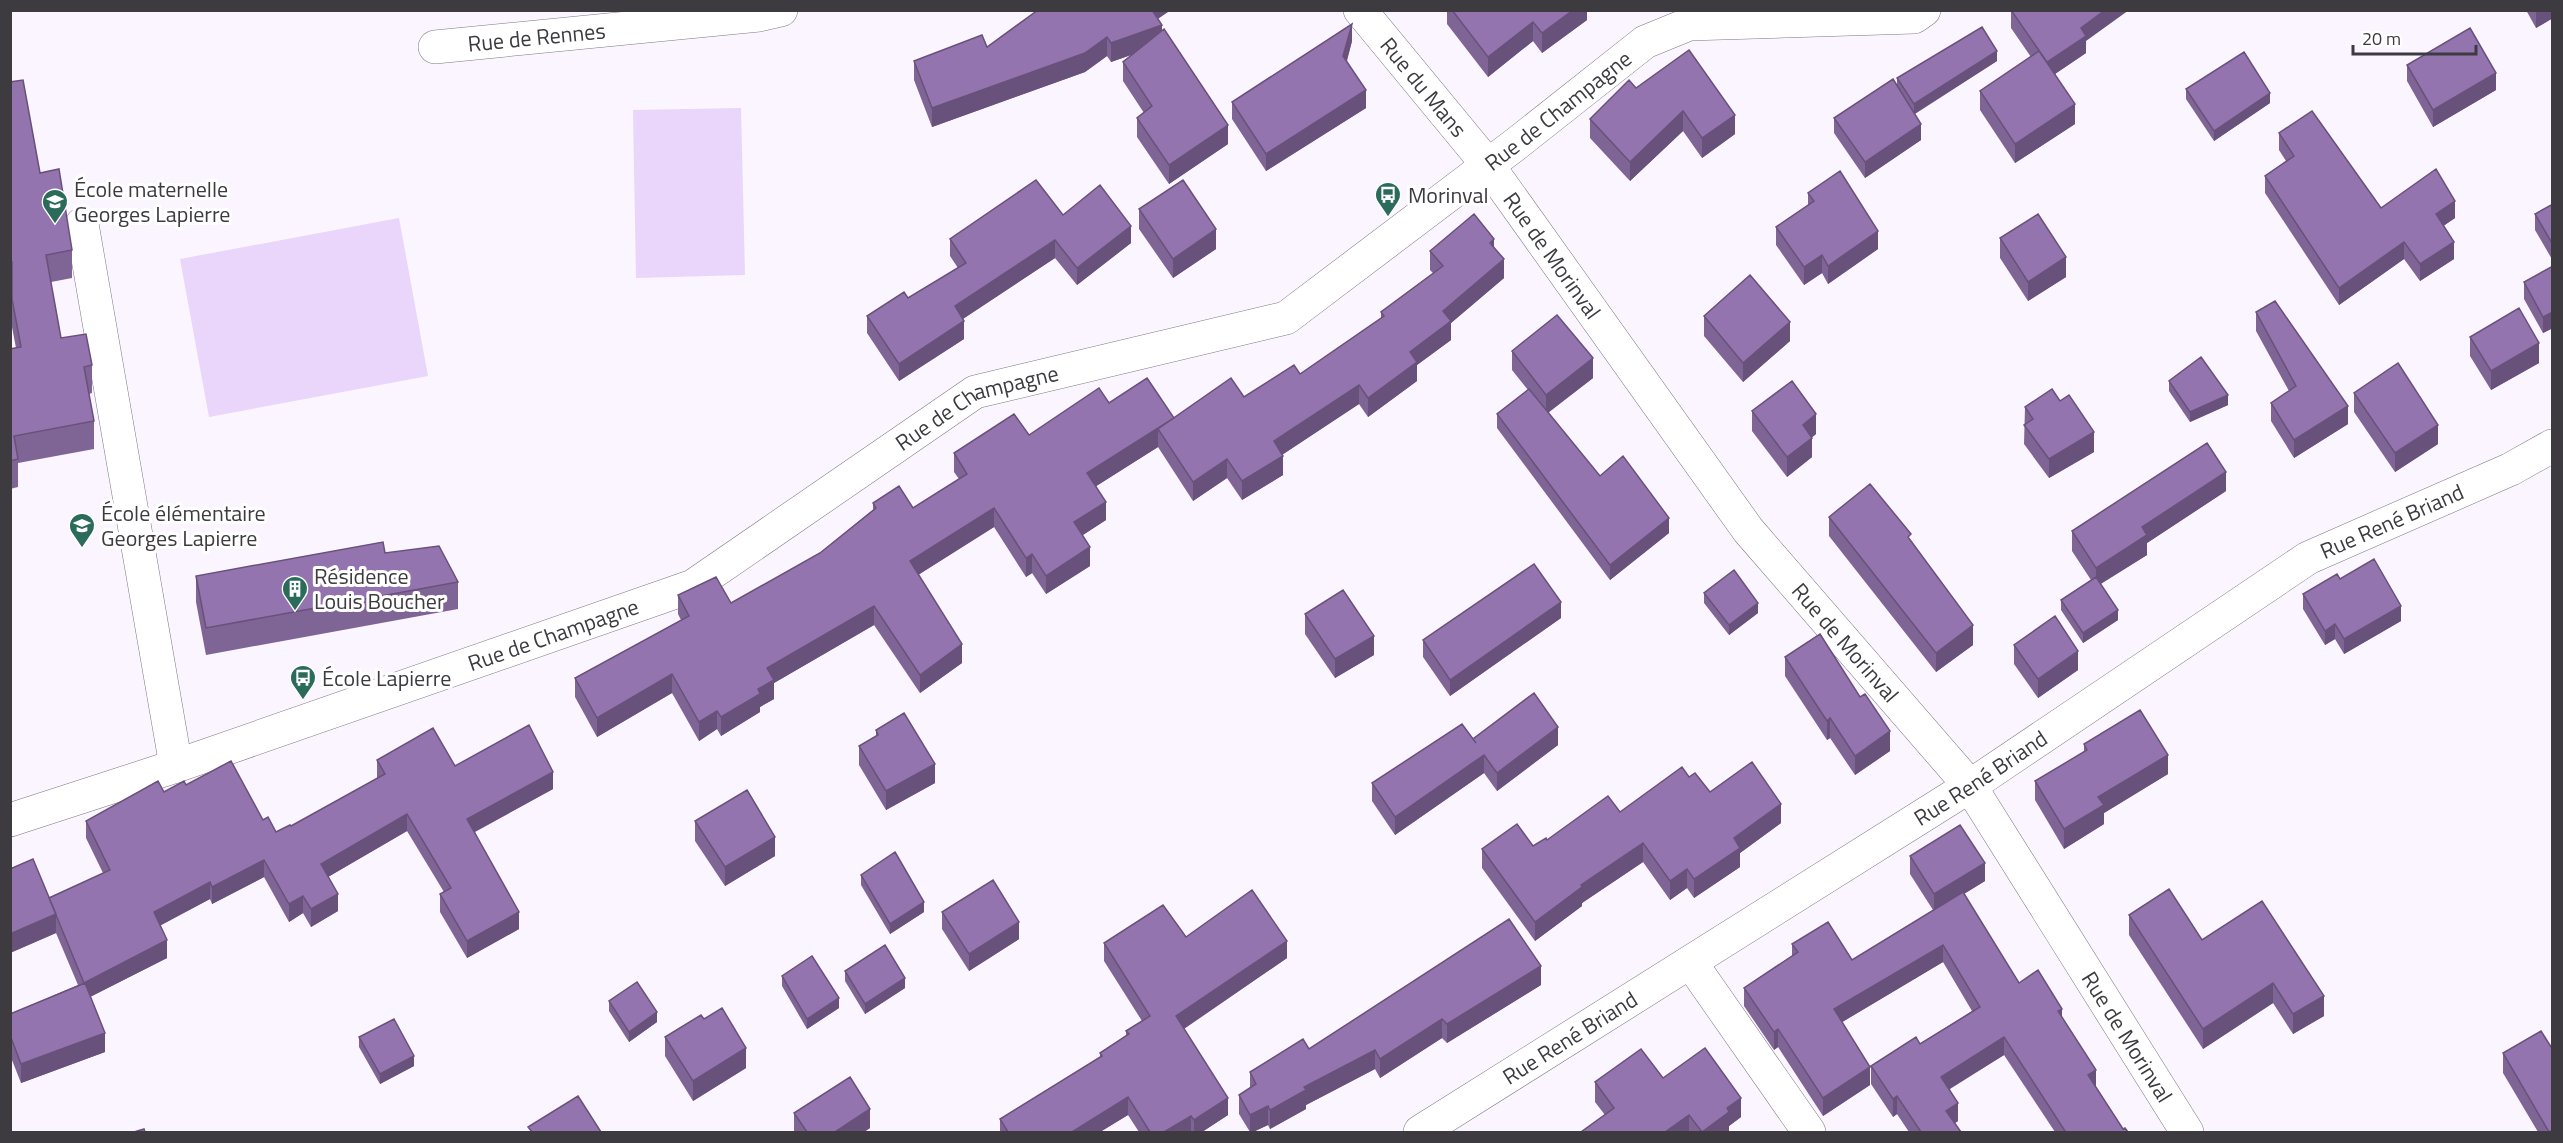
<svg xmlns="http://www.w3.org/2000/svg" width="2563" height="1143" viewBox="0 0 2563 1143" font-family="'Titillium Web',sans-serif">
	<style>
		.green { fill: #e9d6fa }
		.lines { fill: none; stroke-linecap: round; stroke-linejoin: round }
		.minor-casing { stroke: #7e7882; stroke-width: 34 }
		.minor { stroke: #fff; stroke-width: 33 }
		.wall { fill: #7f6496 }
		.shaded-wall { fill: #68517a }
		.building { fill: #9474af; stroke: #68517a; stroke-width: 1.5 }
		.labels { text-anchor: middle; dominant-baseline: central; stroke-width: 6; stroke-linejoin: round; paint-order: stroke }
		.street-label { font-size: 22px; fill: #3d3b3f; stroke: #fff }
		.poi-label { font-size: 22px; fill: #3d3b3f; stroke: #fff; text-anchor: start }
	</style>
	<rect width="100%" height="100%" fill="#faf5fe"/>
	<path class="green" d="M 741,108 L 745,275 L 636,278 L 633,110 Z
		M 399,218 L 428,376 L 209,417 L 180,259 Z"/>
	<g class="lines">
		<defs>
			<g id="minor">
				<path id="s1" d="M 1360,10 L 1487,164 L 1748,530 L 1970,786 L 2187,1132"/>
				<path id="s2" d="M 435,47 L 759,15 L 781,10"/>
				<path d="M 82,224 L 176,766"/>
				<path id="s3" d="M 10,820 L 176,766 L 693,586 L 975,392 L 1286,318 L 1516,144 L 1645,42 L 1689,24 L 1914,17 L 1924,10"/>
				<path d="M 1691,963 L 1809,1132"/>
				<path id="s4" d="M 1420,1132 L 1970,786 L 2308,558 L 2511,469 L 2552,446"/>
			</g>
		</defs>
		<use href="#minor" class="minor-casing"/>
		<use href="#minor" class="minor"/>
	</g>
	<path class="wall" d="M 1447,10 L 1587,10 L 1587,20 L 1542,53 L 1533,41 L 1488,77 L 1447,24 Z
		M 2011,10 L 2086,41 L 2086,53 L 2055,74 L 2075,124 L 2015,163 L 1980,110 L 1980,91 L 2031,57 L 2011,28 Z
		M 2526,10 L 2553,10 L 2553,18 L 2536,28 Z
		M 1158,19 L 1162,30 L 1228,144 L 1169,184 L 1137,137 L 1137,118 L 1144,113 L 1123,81 L 1123,62 L 1131,55 L 1111,62 L 1107,56 L 1085,72 L 932,127 L 914,80 L 914,61 Z
		M 1352,41 L 1347,61 L 1366,108 L 1266,171 L 1232,119 L 1232,102 Z
		M 1997,61 L 1915,114 L 1921,140 L 1865,178 L 1834,133 L 1834,118 L 1897,87 L 1897,78 Z
		M 2407,65 L 2496,90 L 2433,127 L 2407,81 Z
		M 10,82 L 40,173 L 72,250 L 72,278 L 51,282 L 61,338 L 92,365 L 92,393 L 89,394 L 94,421 L 94,449 L 18,463 L 18,487 L 10,489 L 10,349 L 16,348 L 12,327 L 12,290 L 10,290 Z
		M 1636,88 L 1735,134 L 1702,158 L 1683,131 L 1630,181 L 1590,138 L 1590,119 Z
		M 2186,89 L 2270,103 L 2214,141 L 2186,99 Z
		M 2279,133 L 2381,208 L 2455,218 L 2443,226 L 2454,259 L 2420,281 L 2404,259 L 2339,305 L 2265,193 L 2265,176 L 2286,161 L 2279,150 Z
		M 1808,193 L 1878,249 L 1828,284 L 1822,273 L 1804,285 L 1776,245 L 1776,227 L 1808,205 Z
		M 2553,204 L 2553,261 L 2535,230 L 2535,214 Z
		M 1139,209 L 1216,249 L 1173,278 L 1139,229 Z
		M 1063,215 L 1131,243 L 1077,285 L 1055,258 L 963,319 L 964,339 L 899,381 L 867,333 L 867,316 L 908,298 L 958,268 L 950,256 L 950,239 Z
		M 2000,238 L 2066,277 L 2028,301 L 2000,258 Z
		M 1494,248 L 1504,278 L 1451,323 L 1451,340 L 1417,365 L 1417,381 L 1368,417 L 1359,404 L 1282,455 L 1283,475 L 1242,500 L 1227,478 L 1193,501 L 1158,447 L 1096,486 L 1106,520 L 1082,535 L 1090,566 L 1046,594 L 1032,573 L 1026,577 L 994,527 L 918,575 L 962,663 L 920,693 L 874,625 L 774,683 L 774,699 L 760,707 L 760,712 L 721,736 L 717,729 L 699,741 L 672,693 L 597,737 L 575,697 L 575,678 L 681,620 L 678,614 L 678,595 L 731,603 L 820,553 L 873,510 L 873,503 L 913,508 L 959,479 L 954,472 L 954,453 L 1029,435 L 1109,403 L 1174,418 L 1244,397 L 1300,374 L 1381,318 L 1381,312 L 1433,273 L 1430,270 L 1430,251 Z
		M 2553,266 L 2553,328 L 2543,333 L 2524,299 L 2524,282 Z
		M 2256,312 L 2348,424 L 2294,458 L 2271,421 L 2271,403 L 2289,391 L 2256,331 Z
		M 1704,316 L 1790,341 L 1743,382 L 1704,336 Z
		M 2470,337 L 2539,363 L 2491,390 L 2470,356 Z
		M 1512,351 L 1593,378 L 1548,413 L 1600,476 L 1669,533 L 1610,580 L 1497,428 L 1497,414 L 1528,390 L 1512,370 Z
		M 2169,381 L 2228,405 L 2190,422 L 2169,391 Z
		M 2354,393 L 2438,444 L 2395,472 L 2354,412 Z
		M 2025,407 L 2094,452 L 2049,478 L 2024,444 Z
		M 1752,411 L 1816,434 L 1812,437 L 1812,457 L 1787,477 L 1752,431 Z
		M 2226,491 L 2147,543 L 2147,555 L 2100,584 L 2118,620 L 2083,643 L 2061,610 L 2061,600 L 2091,580 L 2072,551 L 2072,531 Z
		M 1829,517 L 1911,541 L 1973,645 L 1936,672 L 1829,536 Z
		M 385,553 L 458,582 L 458,609 L 206,655 L 196,602 L 196,576 Z
		M 2340,579 L 2401,621 L 2344,654 L 2335,639 L 2325,645 L 2303,609 L 2303,594 Z
		M 1704,593 L 1758,613 L 1729,635 L 1704,603 Z
		M 1305,614 L 1374,655 L 1335,678 L 1305,634 Z
		M 1561,618 L 1450,696 L 1423,657 L 1423,640 Z
		M 2014,645 L 2078,670 L 2038,698 L 2014,664 Z
		M 1785,657 L 1890,751 L 1855,775 L 1830,738 L 1827,740 L 1785,676 Z
		M 876,730 L 935,783 L 886,810 L 859,765 L 859,746 L 876,736 Z
		M 1473,739 L 1558,745 L 1497,791 L 1484,773 L 1395,835 L 1372,801 L 1372,783 Z
		M 2084,744 L 2168,774 L 2104,813 L 2104,824 L 2064,849 L 2035,800 L 2035,781 L 2084,752 Z
		M 377,760 L 455,766 L 553,789 L 475,832 L 519,929 L 467,958 L 440,912 L 440,894 L 444,892 L 407,831 L 328,877 L 338,911 L 311,927 L 303,913 L 289,922 L 264,877 L 212,904 L 210,899 L 160,925 L 167,958 L 90,997 L 105,1052 L 21,1083 L 10,1055 L 10,1014 L 78,985 L 56,933 L 10,953 L 10,869 L 49,898 L 103,873 L 86,838 L 86,821 L 164,792 L 186,785 L 276,832 L 291,826 L 377,778 Z
		M 1689,777 L 1710,792 L 1781,823 L 1740,853 L 1740,867 L 1694,898 L 1687,888 L 1670,900 L 1643,862 L 1582,903 L 1582,906 L 1535,941 L 1482,868 L 1482,849 L 1533,846 L 1620,812 Z
		M 695,821 L 775,856 L 725,886 L 695,841 Z
		M 1910,856 L 1985,881 L 1964,894 L 2019,983 L 2062,1018 L 2096,1087 L 2123,1129 L 2128,1132 L 2055,1132 L 2004,1055 L 1950,1089 L 1958,1121 L 1955,1123 L 1961,1132 L 1909,1132 L 1897,1114 L 1893,1117 L 1871,1084 L 1871,1066 L 1920,1044 L 1972,1011 L 1943,962 L 1842,1022 L 1870,1085 L 1823,1116 L 1778,1047 L 1774,1050 L 1744,1006 L 1744,988 L 1792,956 L 1792,944 L 1852,960 L 1933,910 L 1910,874 Z
		M 861,875 L 924,912 L 890,934 L 861,885 Z
		M 2262,901 L 2324,1016 L 2293,1034 L 2273,1003 L 2203,1049 L 2129,935 L 2129,915 L 2202,940 Z
		M 942,912 L 1019,939 L 969,971 L 942,929 Z
		M 1186,937 L 1287,958 L 1184,1029 L 1228,1115 L 1202,1132 L 1139,1132 L 1128,1115 L 1100,1132 L 1000,1132 L 1000,1119 L 1100,1057 L 1100,1053 L 1126,1036 L 1126,1031 L 1142,1021 L 1104,961 L 1104,943 Z
		M 845,971 L 905,988 L 865,1014 L 845,981 Z
		M 782,976 L 839,1008 L 807,1029 L 782,986 Z
		M 1541,985 L 1447,1043 L 1442,1038 L 1380,1078 L 1375,1069 L 1306,1105 L 1306,1109 L 1270,1129 L 1268,1125 L 1253,1132 L 1250,1132 L 1239,1114 L 1239,1095 L 1250,1088 L 1250,1072 L 1309,1049 Z
		M 609,1001 L 657,1022 L 629,1042 L 609,1011 Z
		M 704,1019 L 746,1068 L 693,1101 L 665,1056 L 665,1037 Z
		M 359,1037 L 414,1066 L 380,1084 L 359,1047 Z
		M 2503,1053 L 2553,1132 L 2538,1132 L 2503,1073 Z
		M 1663,1078 L 1741,1117 L 1729,1126 L 1729,1132 L 1581,1132 L 1605,1115 L 1595,1102 L 1595,1082 Z
		M 794,1113 L 870,1128 L 864,1132 L 794,1132 Z"/>
	<path class="shaded-wall" d="M 1149,10 L 1171,10 L 1149,25 Z
		M 1573,10 L 1587,10 L 1587,20 L 1542,53 L 1542,33 Z
		M 2105,10 L 2129,10 L 2086,41 L 2086,53 L 2046,80 L 2046,62 L 2081,28 Z
		M 2536,10 L 2553,10 L 2553,18 L 2536,28 Z
		M 1533,22 L 1533,41 L 1488,77 L 1488,57 Z
		M 1352,24 L 1352,41 L 1343,74 L 1343,56 Z
		M 1162,25 L 1162,44 L 1111,62 L 1111,43 Z
		M 1107,37 L 1107,56 L 1085,72 L 932,127 L 932,108 Z
		M 1997,51 L 1997,61 L 1914,114 L 1914,104 Z
		M 2496,73 L 2496,90 L 2433,127 L 2433,110 Z
		M 1366,90 L 1366,108 L 1266,171 L 1266,154 Z
		M 2270,93 L 2270,103 L 2214,141 L 2214,131 Z
		M 2075,104 L 2075,124 L 2015,163 L 2015,144 Z
		M 1683,111 L 1683,131 L 1630,181 L 1630,162 Z
		M 1735,115 L 1735,134 L 1702,158 L 1702,138 Z
		M 1921,124 L 1921,140 L 1865,178 L 1865,162 Z
		M 1228,125 L 1228,144 L 1169,184 L 1169,165 Z
		M 2455,201 L 2455,218 L 2436,231 L 2436,214 Z
		M 1131,226 L 1131,243 L 1077,285 L 1077,268 Z
		M 1216,229 L 1216,249 L 1173,278 L 1173,259 Z
		M 1878,231 L 1878,249 L 1828,284 L 1828,266 Z
		M 1494,239 L 1494,258 L 1490,243 Z
		M 1055,240 L 1055,258 L 955,324 L 955,306 Z
		M 2404,242 L 2404,259 L 2339,305 L 2339,288 Z
		M 2454,242 L 2454,259 L 2420,281 L 2420,264 Z
		M 1822,255 L 1822,273 L 1804,285 L 1804,267 Z
		M 2066,257 L 2066,277 L 2028,301 L 2028,282 Z
		M 1504,259 L 1504,278 L 1451,323 L 1451,340 L 1417,365 L 1417,381 L 1368,417 L 1368,398 L 1410,352 L 1443,311 Z
		M 2553,312 L 2553,328 L 2543,333 L 2543,317 Z
		M 964,321 L 964,339 L 899,381 L 899,364 Z
		M 1790,322 L 1790,341 L 1743,382 L 1743,363 Z
		M 2539,343 L 2539,363 L 2491,390 L 2491,371 Z
		M 1593,358 L 1593,378 L 1546,414 L 1546,395 Z
		M 1359,385 L 1359,404 L 1274,460 L 1274,441 Z
		M 2228,395 L 2228,405 L 2190,422 L 2190,412 Z
		M 2348,406 L 2348,424 L 2294,458 L 2294,440 Z
		M 1816,414 L 1816,434 L 1803,445 L 1803,425 Z
		M 1174,418 L 1158,429 L 1158,447 L 1087,492 L 1087,473 Z
		M 2438,425 L 2438,444 L 2395,472 L 2395,453 Z
		M 2094,432 L 2094,452 L 2049,478 L 2049,459 Z
		M 1812,438 L 1812,457 L 1787,477 L 1787,457 Z
		M 1283,456 L 1283,475 L 1242,500 L 1242,481 Z
		M 1227,459 L 1227,478 L 1193,501 L 1193,482 Z
		M 2226,472 L 2226,491 L 2147,543 L 2147,555 L 2096,587 L 2096,568 L 2142,527 Z
		M 1106,502 L 1106,520 L 1074,541 L 1074,522 Z
		M 994,508 L 994,527 L 910,580 L 910,561 Z
		M 1669,518 L 1669,533 L 1610,580 L 1610,565 Z
		M 1090,547 L 1090,566 L 1046,594 L 1046,576 Z
		M 1032,554 L 1032,573 L 1026,577 L 1026,558 Z
		M 1561,602 L 1561,618 L 1450,696 L 1450,680 Z
		M 1758,603 L 1758,613 L 1729,635 L 1729,625 Z
		M 874,606 L 874,625 L 774,683 L 774,699 L 760,707 L 760,712 L 721,736 L 721,717 L 758,689 L 767,668 Z
		M 2401,606 L 2401,621 L 2344,654 L 2344,639 Z
		M 2118,610 L 2118,620 L 2083,643 L 2083,633 Z
		M 2335,624 L 2335,639 L 2325,645 L 2325,631 Z
		M 1973,625 L 1973,645 L 1936,672 L 1936,653 Z
		M 1374,636 L 1374,655 L 1335,678 L 1335,659 Z
		M 962,644 L 962,663 L 920,693 L 920,675 Z
		M 2078,651 L 2078,670 L 2038,698 L 2038,679 Z
		M 672,674 L 672,693 L 597,737 L 597,718 Z
		M 717,711 L 717,729 L 699,741 L 699,722 Z
		M 1830,718 L 1830,738 L 1827,740 L 1827,721 Z
		M 1558,727 L 1558,745 L 1497,791 L 1497,773 Z
		M 1890,731 L 1890,751 L 1855,775 L 1855,756 Z
		M 1484,755 L 1484,773 L 1395,835 L 1395,817 Z
		M 2168,755 L 2168,774 L 2104,813 L 2104,824 L 2064,849 L 2064,829 L 2098,797 Z
		M 935,764 L 935,783 L 886,810 L 886,791 Z
		M 553,772 L 553,789 L 467,836 L 467,819 Z
		M 1781,804 L 1781,823 L 1740,853 L 1740,867 L 1694,898 L 1694,879 L 1734,838 Z
		M 407,814 L 407,831 L 321,881 L 321,864 Z
		M 775,837 L 775,856 L 725,886 L 725,867 Z
		M 1643,843 L 1643,862 L 1582,903 L 1582,906 L 1535,941 L 1535,922 L 1581,885 Z
		M 264,860 L 264,877 L 212,904 L 212,887 Z
		M 1985,863 L 1985,881 L 1934,912 L 1934,894 Z
		M 1687,869 L 1687,888 L 1670,900 L 1670,881 Z
		M 210,882 L 210,899 L 154,929 L 154,912 Z
		M 338,894 L 338,911 L 311,927 L 311,909 Z
		M 303,896 L 303,913 L 289,922 L 289,904 Z
		M 924,902 L 924,912 L 890,934 L 890,924 Z
		M 519,912 L 519,929 L 467,958 L 467,941 Z
		M 56,914 L 56,933 L 10,953 L 10,934 Z
		M 1019,922 L 1019,939 L 969,971 L 969,954 Z
		M 167,940 L 167,958 L 84,1000 L 84,983 Z
		M 1287,941 L 1287,958 L 1176,1034 L 1176,1016 Z
		M 1943,945 L 1943,962 L 1834,1027 L 1834,1009 Z
		M 1541,966 L 1541,985 L 1447,1043 L 1447,1024 Z
		M 905,978 L 905,988 L 865,1014 L 865,1004 Z
		M 2273,983 L 2273,1003 L 2203,1049 L 2203,1029 Z
		M 2324,996 L 2324,1016 L 2293,1034 L 2293,1014 Z
		M 839,998 L 839,1008 L 807,1029 L 807,1019 Z
		M 2062,1009 L 2062,1027 L 2058,1011 Z
		M 657,1012 L 657,1022 L 629,1042 L 629,1032 Z
		M 1442,1019 L 1442,1038 L 1380,1078 L 1380,1059 Z
		M 1778,1029 L 1778,1047 L 1774,1050 L 1774,1032 Z
		M 105,1033 L 105,1052 L 21,1083 L 21,1064 Z
		M 2004,1037 L 2004,1055 L 1941,1094 L 1941,1077 Z
		M 746,1048 L 746,1068 L 693,1101 L 693,1081 Z
		M 1375,1050 L 1375,1069 L 1306,1105 L 1306,1109 L 1270,1129 L 1270,1110 L 1304,1087 Z
		M 414,1056 L 414,1066 L 380,1084 L 380,1074 Z
		M 1870,1067 L 1870,1085 L 1823,1116 L 1823,1098 Z
		M 2096,1070 L 2096,1088 L 2088,1075 Z
		M 1897,1096 L 1897,1114 L 1893,1117 L 1893,1099 Z
		M 1128,1097 L 1128,1115 L 1100,1132 L 1072,1132 Z
		M 1228,1098 L 1228,1115 L 1202,1132 L 1194,1132 L 1194,1120 Z
		M 1741,1098 L 1741,1117 L 1729,1126 L 1729,1132 L 1702,1132 L 1727,1108 Z
		M 1958,1103 L 1958,1121 L 1946,1129 L 1946,1111 Z
		M 1268,1106 L 1268,1125 L 1253,1132 L 1250,1132 L 1250,1115 Z
		M 870,1109 L 870,1128 L 864,1132 L 835,1132 Z
		M 1689,1115 L 1689,1132 L 1665,1132 Z
		M 1191,1116 L 1191,1132 L 1164,1132 Z"/>
	<path class="building" d="M 1038,10 L 1152,10 L 1162,25 L 1111,43 L 1107,37 L 1085,53 L 932,108 L 914,61 L 982,35 L 987,47 Z
		M 1452,10 L 1573,10 L 1542,33 L 1533,22 L 1488,57 Z
		M 2011,10 L 2105,10 L 2081,28 L 2086,36 L 2047,62 Z
		M 1352,24 L 1343,56 L 1366,90 L 1266,154 L 1232,102 Z
		M 1982,27 L 1997,51 L 1914,104 L 1897,78 Z
		M 2470,28 L 2496,73 L 2433,110 L 2407,65 Z
		M 1164,29 L 1228,125 L 1169,165 L 1137,118 L 1152,106 L 1123,62 Z
		M 1689,50 L 1735,115 L 1702,138 L 1683,111 L 1630,162 L 1590,119 L 1629,80 L 1636,88 Z
		M 2039,51 L 2075,104 L 2015,144 L 1980,91 Z
		M 2244,52 L 2270,93 L 2214,131 L 2186,89 Z
		M 1893,79 L 1921,124 L 1865,162 L 1834,118 Z
		M 23,80 L 40,173 L 59,169 L 72,250 L 46,255 L 61,338 L 86,334 L 92,365 L 84,367 L 94,421 L 14,436 L 18,459 L 10,461 L 10,349 L 21,347 L 12,299 L 12,262 L 10,262 L 10,82 Z
		M 2312,111 L 2381,208 L 2436,169 L 2455,201 L 2436,214 L 2454,242 L 2420,264 L 2404,242 L 2339,288 L 2265,176 L 2294,156 L 2279,133 Z
		M 1840,171 L 1878,231 L 1828,266 L 1822,255 L 1804,267 L 1776,227 L 1814,201 L 1808,193 Z
		M 1036,180 L 1063,215 L 1100,185 L 1131,226 L 1077,268 L 1055,240 L 955,306 L 964,321 L 899,364 L 867,316 L 904,292 L 908,298 L 966,263 L 950,239 Z
		M 1183,180 L 1216,229 L 1173,259 L 1139,209 Z
		M 2553,204 L 2553,245 L 2535,214 Z
		M 1474,214 L 1494,239 L 1490,243 L 1504,259 L 1443,311 L 1451,321 L 1410,352 L 1417,362 L 1368,398 L 1359,385 L 1274,441 L 1283,456 L 1242,481 L 1227,459 L 1193,482 L 1158,429 L 1231,378 L 1244,397 L 1294,365 L 1300,374 L 1384,316 L 1381,312 L 1443,266 L 1430,251 Z
		M 2038,214 L 2066,257 L 2028,282 L 2000,238 Z
		M 2553,266 L 2553,312 L 2543,317 L 2524,282 Z
		M 1750,275 L 1790,322 L 1743,363 L 1704,316 Z
		M 2275,301 L 2348,406 L 2294,440 L 2271,403 L 2296,386 L 2256,312 Z
		M 2519,308 L 2539,343 L 2491,371 L 2470,337 Z
		M 1557,315 L 1593,358 L 1546,395 L 1512,351 Z
		M 2201,357 L 2228,395 L 2190,412 L 2169,381 Z
		M 2398,363 L 2438,425 L 2395,453 L 2354,393 Z
		M 1147,378 L 1174,418 L 1087,473 L 1106,502 L 1074,522 L 1090,547 L 1046,576 L 1032,554 L 1026,558 L 994,508 L 910,561 L 962,644 L 920,675 L 874,606 L 767,668 L 774,680 L 758,689 L 760,694 L 721,717 L 717,711 L 699,722 L 672,674 L 597,718 L 575,678 L 689,616 L 678,595 L 716,577 L 731,603 L 820,553 L 876,508 L 873,503 L 899,486 L 913,508 L 967,474 L 954,453 L 1014,414 L 1029,435 L 1099,388 L 1109,403 Z
		M 1792,381 L 1816,414 L 1803,425 L 1812,438 L 1787,457 L 1752,411 Z
		M 1529,389 L 1600,476 L 1623,456 L 1669,518 L 1610,565 L 1497,414 Z
		M 2052,389 L 2060,401 L 2069,395 L 2094,432 L 2049,459 L 2024,425 L 2033,419 L 2025,407 Z
		M 2207,443 L 2226,472 L 2142,527 L 2147,535 L 2096,568 L 2072,531 Z
		M 1870,484 L 1911,534 L 1908,537 L 1973,625 L 1936,653 L 1829,517 Z
		M 383,542 L 385,553 L 439,546 L 458,582 L 206,628 L 196,576 Z
		M 2374,559 L 2401,606 L 2344,639 L 2335,624 L 2325,631 L 2303,594 L 2337,574 L 2340,579 Z
		M 1534,564 L 1561,602 L 1450,680 L 1423,640 Z
		M 1734,570 L 1758,603 L 1729,625 L 1704,593 Z
		M 2096,577 L 2118,610 L 2083,633 L 2061,600 Z
		M 1343,590 L 1374,636 L 1335,659 L 1305,614 Z
		M 2055,616 L 2078,651 L 2038,679 L 2014,645 Z
		M 1820,634 L 1860,697 L 1865,694 L 1890,731 L 1855,756 L 1830,718 L 1827,721 L 1785,657 Z
		M 1534,693 L 1558,727 L 1497,773 L 1484,755 L 1395,817 L 1372,783 L 1462,724 L 1476,743 L 1473,739 Z
		M 2140,710 L 2168,755 L 2098,797 L 2104,805 L 2064,829 L 2035,781 L 2087,750 L 2084,744 Z
		M 904,713 L 935,764 L 886,791 L 859,746 L 878,735 L 876,730 Z
		M 529,725 L 553,772 L 467,819 L 519,912 L 467,941 L 440,894 L 451,888 L 407,814 L 321,864 L 338,894 L 311,909 L 303,896 L 289,904 L 264,860 L 212,887 L 210,882 L 154,912 L 167,940 L 84,983 L 49,898 L 110,870 L 86,821 L 158,781 L 164,792 L 184,781 L 186,785 L 231,761 L 263,820 L 268,817 L 276,832 L 290,825 L 291,826 L 385,774 L 377,760 L 433,728 L 455,766 Z
		M 1752,762 L 1781,804 L 1734,838 L 1740,848 L 1694,879 L 1687,869 L 1670,881 L 1643,843 L 1581,885 L 1582,887 L 1535,922 L 1482,849 L 1517,824 L 1533,846 L 1546,838 L 1547,840 L 1608,796 L 1620,812 L 1682,767 L 1689,777 L 1695,773 L 1710,792 Z
		M 747,790 L 775,837 L 725,867 L 695,821 Z
		M 1960,825 L 1985,863 L 1934,894 L 1910,856 Z
		M 895,852 L 924,902 L 890,924 L 861,875 Z
		M 33,859 L 56,914 L 10,934 L 10,869 Z
		M 993,880 L 1019,922 L 969,954 L 942,912 Z
		M 2169,889 L 2202,940 L 2262,901 L 2324,996 L 2293,1014 L 2273,983 L 2203,1029 L 2129,915 Z
		M 1252,890 L 1287,941 L 1176,1016 L 1228,1098 L 1194,1120 L 1191,1116 L 1164,1132 L 1150,1132 L 1128,1097 L 1072,1132 L 1008,1132 L 1000,1119 L 1102,1056 L 1100,1053 L 1129,1034 L 1126,1031 L 1150,1016 L 1104,943 L 1163,905 L 1186,937 Z
		M 1963,892 L 2019,983 L 2038,970 L 2062,1009 L 2058,1011 L 2096,1070 L 2088,1075 L 2123,1129 L 2125,1128 L 2128,1132 L 2063,1132 L 2065,1131 L 2004,1037 L 1941,1077 L 1958,1103 L 1946,1111 L 1961,1132 L 1921,1132 L 1897,1096 L 1893,1099 L 1871,1066 L 1916,1037 L 1920,1044 L 1980,1007 L 1943,945 L 1834,1009 L 1870,1067 L 1823,1098 L 1778,1029 L 1774,1032 L 1744,988 L 1798,952 L 1792,944 L 1828,922 L 1852,960 Z
		M 1509,919 L 1541,966 L 1447,1024 L 1442,1019 L 1380,1059 L 1375,1050 L 1304,1087 L 1306,1090 L 1270,1110 L 1268,1106 L 1250,1115 L 1239,1095 L 1256,1084 L 1250,1072 L 1303,1039 L 1309,1049 Z
		M 885,945 L 905,978 L 865,1004 L 845,971 Z
		M 812,956 L 839,998 L 807,1019 L 782,976 Z
		M 637,982 L 657,1012 L 629,1032 L 609,1001 Z
		M 85,983 L 105,1033 L 21,1064 L 10,1035 L 10,1014 Z
		M 722,1008 L 746,1048 L 693,1081 L 665,1037 L 701,1015 L 704,1019 Z
		M 394,1019 L 414,1056 L 380,1074 L 359,1037 Z
		M 2541,1031 L 2553,1050 L 2553,1130 L 2549,1132 L 2503,1053 Z
		M 1705,1048 L 1741,1098 L 1727,1108 L 1729,1112 L 1702,1132 L 1689,1115 L 1665,1132 L 1581,1132 L 1614,1108 L 1595,1082 L 1641,1049 L 1663,1078 Z
		M 850,1077 L 870,1109 L 835,1132 L 807,1132 L 794,1113 Z
		M 578,1096 L 601,1132 L 532,1132 L 528,1127 Z
		M 144,1129 L 145,1132 L 134,1132 Z"/>
	<defs>
		<symbol id="bus-pin" viewBox="-11 -11 22 30"><path d="M0 17L-7.5 6A9.5 9.5 0 1 1 7.5 6Z" fill="#2b6b5a" stroke="#fff"/><path d="M-5-6H5V4H4V6H2V4H-2V6H-4V4H-5ZM-3.5-4V0h7V-4ZM-3.5 1.2v1.5H-2V1.2ZM2 1.2v1.5H3.5V1.2Z" fill="#fff"/></symbol>
		<symbol id="school-pin" viewBox="-11 -11 22 30"><path d="M0 17L-7.5 6A9.5 9.5 0 1 1 7.5 6Z" fill="#2b6b5a" stroke="#fff"/><path d="M0-5L7-2L0 1L-7-2ZM-4 1L0 2.5L4 1V4Q0 6-4 4Z" fill="#fff"/></symbol>
		<symbol id="building-pin" viewBox="-11 -11 22 30"><path d="M0 17L-7.5 6A9.5 9.5 0 1 1 7.5 6Z" fill="#2b6b5a" stroke="#fff"/><path d="M-4-6H4V6H1V3H-1V6H-4ZM-2.5-4.3h1.7v1.8h-1.7ZM.8-4.3h1.7v1.8H.8ZM-2.5-1h1.7V.8h-1.7ZM.8-1h1.7V.8H.8Z" fill="#fff"/></symbol>
	</defs>
	<g fill-rule="evenodd">
		<use href="#bus-pin" x="1373" y="180" width="30" height="40"/>
		<use href="#school-pin" x="40" y="187" width="30" height="40"/>
		<use href="#school-pin" x="67" y="511" width="30" height="40"/>
		<use href="#building-pin" x="280" y="574" width="30" height="40"/>
		<use href="#bus-pin" x="288" y="663" width="30" height="40"/>
	</g>
	<g class="labels">
		<g class="street-label">
			<text stroke="none"><textPath href="#s2" startOffset="102">Rue de Rennes</textPath></text>
			<text stroke="none"><textPath href="#s1" startOffset="100">Rue du Mans</textPath></text>
			<text stroke="none"><textPath href="#s3" startOffset="1726">Rue de Champagne</textPath></text>
			<text stroke="none"><textPath href="#s1" startOffset="312">Rue de Morinval</textPath></text>
			<text stroke="none"><textPath href="#s3" startOffset="1060">Rue de Champagne</textPath></text>
			<text stroke="none"><textPath href="#s4" startOffset="1149">Rue René Briand</textPath></text>
			<text stroke="none"><textPath href="#s3" startOffset="574">Rue de Champagne</textPath></text>
			<text stroke="none"><textPath href="#s1" startOffset="798">Rue de Morinval</textPath></text>
			<text stroke="none"><textPath href="#s4" startOffset="663">Rue René Briand</textPath></text>
			<text stroke="none"><textPath href="#s1" startOffset="1284">Rue de Morinval</textPath></text>
			<text stroke="none"><textPath href="#s4" startOffset="177">Rue René Briand</textPath></text>
		</g>
		<g class="poi-label">
			<text x="74" y="189">École maternelle<tspan x="74" dy="25">Georges Lapierre</tspan></text>
			<text x="1408" y="195">Morinval</text>
			<text x="101" y="513">École élémentaire<tspan x="101" dy="25">Georges Lapierre</tspan></text>
			<text x="314" y="576">Résidence<tspan x="314" dy="25">Louis Boucher</tspan></text>
			<text x="322" y="678">École Lapierre</text>
		</g>
	</g>
	<rect width="2563" height="1143" fill="none" stroke="#3d3b3f" stroke-width="24"/>
	<path d="M2353 45v9h123v-9" fill="none" stroke="#3d3b3f" stroke-width="3"/>
	<text x="2362" y="45" font-size="18" fill="#3d3b3f" stroke="#ffffff" stroke-width="4.5" paint-order="stroke">20 m</text>
</svg>
